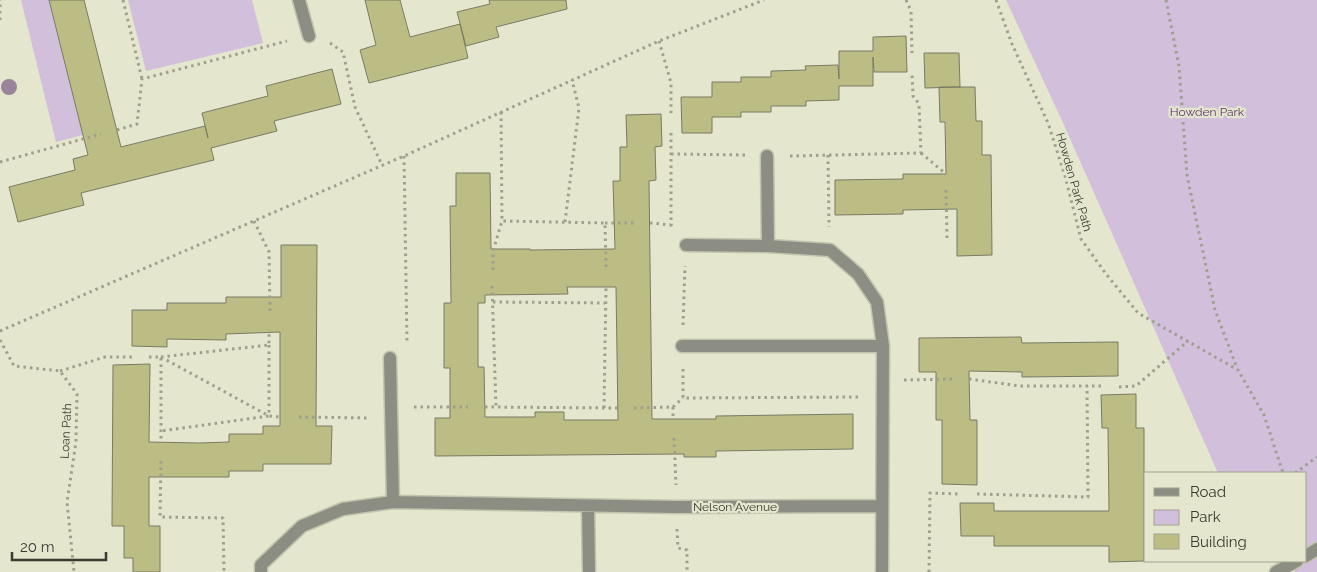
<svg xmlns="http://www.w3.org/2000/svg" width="1317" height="572" viewBox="0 0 1317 572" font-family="Raleway,sans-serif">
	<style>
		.green { fill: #d2bfdc }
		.building { fill: #bbbd84; stroke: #797b64; fill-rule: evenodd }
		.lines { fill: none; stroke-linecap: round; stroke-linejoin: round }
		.minor-casing { stroke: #c2c4ae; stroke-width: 15 }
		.path { stroke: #9e9f8c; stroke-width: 3; stroke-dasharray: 2.5 4; stroke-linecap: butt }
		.minor { stroke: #8d8e83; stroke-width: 12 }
		.tree { fill: #998499 }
		.labels { text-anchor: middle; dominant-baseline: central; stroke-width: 4.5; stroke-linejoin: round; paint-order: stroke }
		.park-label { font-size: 12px; fill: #5c336f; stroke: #e4e6cd }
		.street-label { font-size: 12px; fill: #3a3b31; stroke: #e4e6cd }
	</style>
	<rect width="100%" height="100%" fill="#e4e6cd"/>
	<path class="green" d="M 21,0 L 49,0 L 83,135 L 56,142 Z
		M 128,0 L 252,0 L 263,43 L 146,71 Z
		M 1006,0 L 1317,0 L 1317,572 L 1295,572 L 1290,561 L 1306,561 L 1306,473 L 1218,473 L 1064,125 Z"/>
	<path class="building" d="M 49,0 L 84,0 L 121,147 L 205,126 L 208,138 L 202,113 L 268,96 L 266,86 L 332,69 L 341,104 L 274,121 L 277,131 L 211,148 L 214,160 L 81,193 L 84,205 L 18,222 L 9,187 L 75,170 L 73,159 L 88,155 Z
		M 365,0 L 400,0 L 410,37 L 460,24 L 468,58 L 369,83 L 360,50 L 376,45 Z
		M 489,0 L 566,0 L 567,9 L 496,27 L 499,37 L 466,46 L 457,12 L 490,4 Z
		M 906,36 L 907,72 L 874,72 L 873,57 L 873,86 L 839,86 L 839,100 L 806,101 L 806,106 L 771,106 L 771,112 L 741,112 L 741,117 L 712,117 L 712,133 L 682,133 L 681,97 L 712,97 L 712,82 L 741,82 L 741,77 L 771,77 L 771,71 L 806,70 L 805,66 L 838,65 L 839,79 L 839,51 L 873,51 L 873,37 Z
		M 924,53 L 959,53 L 960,87 L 925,88 Z
		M 939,87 L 975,87 L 976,121 L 982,121 L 982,155 L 991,155 L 992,255 L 957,256 L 957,209 L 903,210 L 903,214 L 835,215 L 835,180 L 903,179 L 903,174 L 946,174 L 945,122 L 940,122 Z
		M 661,114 L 662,146 L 655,147 L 656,180 L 649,181 L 652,419 L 716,419 L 716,416 L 853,414 L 853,449 L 716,451 L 716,457 L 684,457 L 684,454 L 435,456 L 435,418 L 450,418 L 450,368 L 444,368 L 444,303 L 451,303 L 450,206 L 456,206 L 456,173 L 490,173 L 491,249 L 530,249 L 530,250 L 615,249 L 613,181 L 620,181 L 620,147 L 627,147 L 626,115 ZM 567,287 L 616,287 L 618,420 L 564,420 L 564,412 L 535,412 L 535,417 L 485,417 L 484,367 L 478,367 L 478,303 L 485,303 L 485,295 L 568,294 Z
		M 281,245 L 317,245 L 316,426 L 332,426 L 331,464 L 263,464 L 263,471 L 229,471 L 229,477 L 149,477 L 149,526 L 160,526 L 160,572 L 133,572 L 133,558 L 124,558 L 124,526 L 112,526 L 113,365 L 150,364 L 149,442 L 199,443 L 229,442 L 229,434 L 263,434 L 263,426 L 280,426 L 280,332 L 226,334 L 226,340 L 167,339 L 167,347 L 132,346 L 132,310 L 167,310 L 167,303 L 226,303 L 226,297 L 281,297 Z
		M 1021,337 L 1022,343 L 1118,342 L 1118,376 L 1022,377 L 1022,372 L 969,371 L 970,420 L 977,420 L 977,485 L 942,484 L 942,420 L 936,420 L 936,372 L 919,372 L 919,338 Z
		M 1136,394 L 1136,428 L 1144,428 L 1144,561 L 1109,562 L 1109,546 L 994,546 L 994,536 L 961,536 L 960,503 L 994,503 L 994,511 L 1109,511 L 1108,428 L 1102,428 L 1101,395 Z"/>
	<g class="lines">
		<defs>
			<path id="minor" d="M 299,0 L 309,36
				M 767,156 L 768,246
				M 686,245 L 768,246 L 830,250 L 858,274 L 877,302 L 883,346 L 882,572
				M 682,346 L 883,346
				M 390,358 L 393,502
				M 588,506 L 589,572
				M 1306,556 L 1317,549
				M 261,572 L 261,565 L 302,526 L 343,509 L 393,502 L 676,507 L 882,506
				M 1276,572 L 1297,561"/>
		</defs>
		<use href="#minor" class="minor-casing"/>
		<path class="path" d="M 123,0 L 142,79
			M 906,0 L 911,11 L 912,53
			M 996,0 L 1012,44 L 1048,123 L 1065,176 L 1081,239 L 1106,274 L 1138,313 L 1238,370 L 1264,415 L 1283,473
			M 1166,0 L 1179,66 L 1187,175 L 1215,310 L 1237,368
			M 0,20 L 0,0
			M 659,41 L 671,83 L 671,114
			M 330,43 L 343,52 L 355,107 L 382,165
			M 501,112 L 502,221 L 605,223 L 606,267
			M 117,130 L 137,124 L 142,79 L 287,41
			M 671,133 L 671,225 L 673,227
			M 921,153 L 946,174
			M 671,154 L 746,155
			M 828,155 L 829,227
			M 404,156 L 407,343
			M 790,156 L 921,153 L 919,104 L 913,96 L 912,72
			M 0,162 L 101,134
			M 946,190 L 947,238
			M 254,221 L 269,252 L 270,311
			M 565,222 L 579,108 L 572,80
			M 605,223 L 634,223
			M 650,223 L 671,225
			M 493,270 L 493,251 L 502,221
			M 492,286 L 496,407
			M 493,302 L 605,303
			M 683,325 L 685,266
			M 0,331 L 404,156 L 659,41 L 764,0
			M 0,340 L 14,366 L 60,371 L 77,394 L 76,442 L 67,502 L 74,572
			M 269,345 L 269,416 L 280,417
			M 149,357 L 161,357 L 161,442
			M 161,357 L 269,416 L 161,431
			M 161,357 L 269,345 L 269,332
			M 683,369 L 683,398 L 860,397
			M 60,371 L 105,357 L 132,357
			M 969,379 L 1020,386 L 1101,386
			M 904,380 L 953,379
			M 1119,387 L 1136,386 L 1188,341
			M 414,407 L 468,407
			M 485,407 L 617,408
			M 673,407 L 673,419
			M 604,408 L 606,287
			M 634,408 L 673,407 L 683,398
			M 299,417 L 370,418
			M 674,438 L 676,485
			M 161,461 L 160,517 L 223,518 L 224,572
			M 1295,473 L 1317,457
			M 977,494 L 1088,497 L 1087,386
			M 677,529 L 678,548 L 687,550 L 687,572
			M 929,572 L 930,493 L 960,494"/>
		<use href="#minor" class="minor"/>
	</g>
	<circle class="tree" cx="9" cy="87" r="8"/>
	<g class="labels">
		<g class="park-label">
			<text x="1207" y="112">Howden Park</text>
		</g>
		<g class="street-label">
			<text transform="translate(1074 182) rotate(74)">Howden Park Path</text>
			<text transform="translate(66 431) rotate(-87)">Loan Path</text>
			<text x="735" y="507">Nelson Avenue</text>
		</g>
	</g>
	<rect x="1144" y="472" width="162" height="90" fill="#e4e6cd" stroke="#a0a28f"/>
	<rect x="1154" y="488" width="25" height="8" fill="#8d8e83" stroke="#a0a28f"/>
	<text x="1190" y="497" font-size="15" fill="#3a3b31">Road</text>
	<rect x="1154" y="510" width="25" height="15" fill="#d2bfdc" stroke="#a0a28f"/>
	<text x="1190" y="522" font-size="15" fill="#3a3b31">Park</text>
	<rect x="1154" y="534" width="25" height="15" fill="#bbbd84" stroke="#a0a28f"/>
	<text x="1190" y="547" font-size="15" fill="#3a3b31">Building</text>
	<path d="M12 552v8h94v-8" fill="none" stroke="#3a3b31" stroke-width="2.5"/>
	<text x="20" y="552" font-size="15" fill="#3a3b31" stroke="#e4e6cd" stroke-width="4" paint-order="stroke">20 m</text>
</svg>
